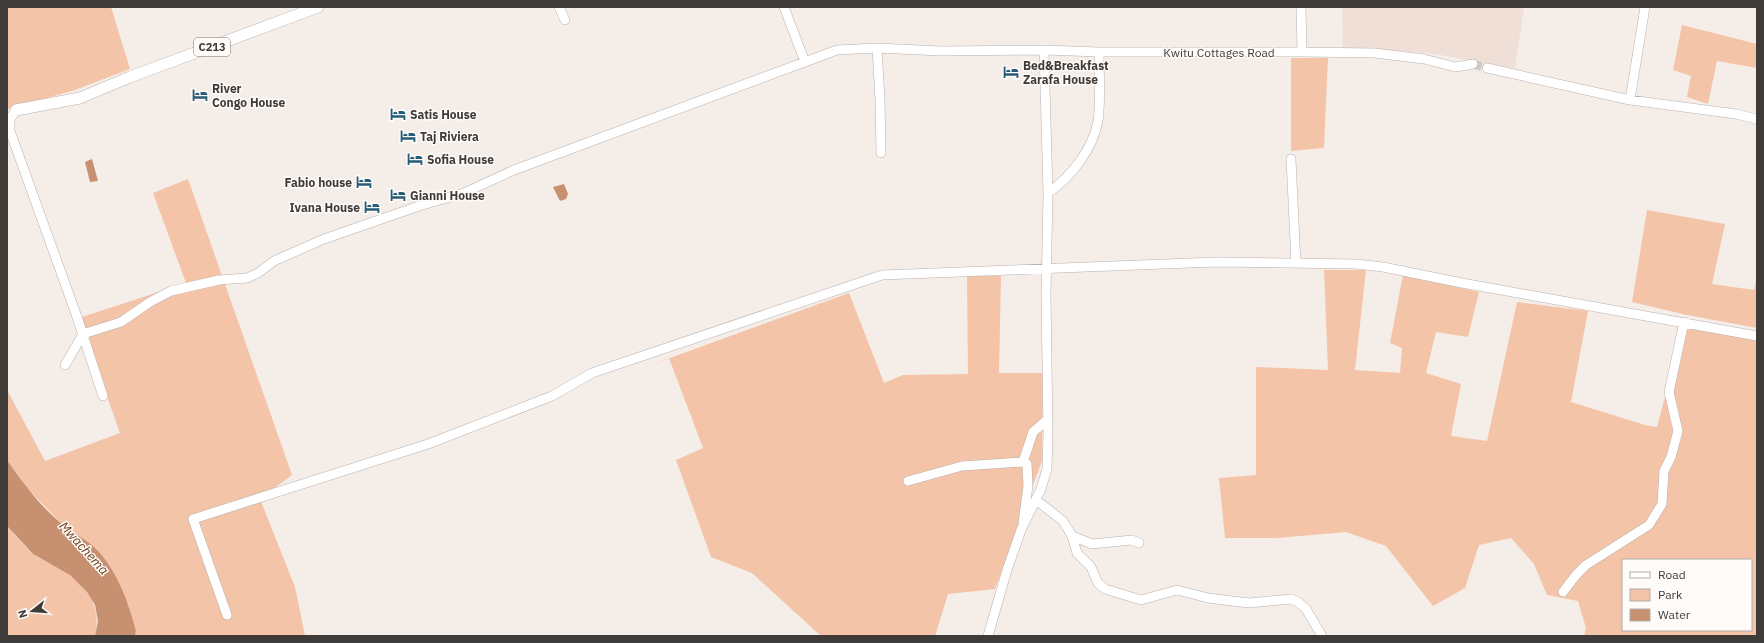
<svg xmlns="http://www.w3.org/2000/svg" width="1764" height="643" viewBox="0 0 1764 643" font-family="'IBM Plex Sans',sans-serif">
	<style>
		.built { fill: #efdfd6 }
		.green { fill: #f3c4a8; fill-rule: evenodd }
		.water { fill: #c79171 }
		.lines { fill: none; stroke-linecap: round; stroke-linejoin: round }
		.minor-tunnel { stroke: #d0c9c5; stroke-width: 9; stroke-dasharray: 9 4.5; stroke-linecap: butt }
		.minor-casing { stroke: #b9b1ad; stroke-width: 10 }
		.major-casing { stroke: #b9b1ad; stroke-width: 12 }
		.minor { stroke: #fff; stroke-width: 9 }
		.major { stroke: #fff; stroke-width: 11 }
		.labels { text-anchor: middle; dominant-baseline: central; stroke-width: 3; stroke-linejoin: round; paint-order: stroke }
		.shield { fill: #fefbf9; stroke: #787573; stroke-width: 1 }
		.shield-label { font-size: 11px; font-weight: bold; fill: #3e3b39 }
		.street-label { font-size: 12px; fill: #3e3b39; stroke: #fefbf9 }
		.poi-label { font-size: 12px; font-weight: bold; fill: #3e3b39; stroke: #fefbf9; text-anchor: start }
		.water-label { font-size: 13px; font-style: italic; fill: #6e3a17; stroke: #fefbf9 }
	</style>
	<rect width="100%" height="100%" fill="#f5ede8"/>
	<path class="built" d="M 1342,7 L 1524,7 L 1515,68 L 1429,53 L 1343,48 Z"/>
	<path class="green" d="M 7,7 L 111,7 L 130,69 L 75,90 L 7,109 Z
		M 1682,25 L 1757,44 L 1757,68 L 1717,61 L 1708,104 L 1687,97 L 1691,76 L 1673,70 Z
		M 1291,58 L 1328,58 L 1324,148 L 1291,151 Z
		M 188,179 L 292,475 L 260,499 L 295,587 L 305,636 L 135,636 L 136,631 L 97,549 L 62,524 L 27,488 L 7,460 L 7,390 L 45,461 L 120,433 L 79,318 L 186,283 L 153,193 Z
		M 1647,210 L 1725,224 L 1712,284 L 1754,290 L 1757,276 L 1757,328 L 1687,315 L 1632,302 Z
		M 1324,270 L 1366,270 L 1355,370 L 1400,373 L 1402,348 L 1390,343 L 1403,275 L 1479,292 L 1468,337 L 1436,332 L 1426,373 L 1461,384 L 1451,436 L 1487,441 L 1517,302 L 1588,311 L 1571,402 L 1645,425 L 1657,427 L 1684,326 L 1757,340 L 1757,636 L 1584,636 L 1586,628 L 1578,601 L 1547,595 L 1534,564 L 1511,538 L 1479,545 L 1465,588 L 1433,606 L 1386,546 L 1346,532 L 1277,538 L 1225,538 L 1219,478 L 1256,475 L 1256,367 L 1328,370 ZM 1623,560 L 1751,560 L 1751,630 L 1623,630 Z
		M 967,276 L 1001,276 L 999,373 L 1043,373 L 1042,461 L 995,589 L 948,594 L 935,636 L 821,636 L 752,573 L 711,557 L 676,460 L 703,448 L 669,358 L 637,370 L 849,293 L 884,383 L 903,375 L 968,374 Z
		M 7,526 C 15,535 23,545 32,553 C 43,562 59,566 70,575 C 91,592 101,609 95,636 L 7,636 Z"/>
	<path class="water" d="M 92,159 L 98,181 L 90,182 L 85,162 Z
		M 564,184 L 568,194 L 566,199 L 560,201 L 553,187 Z
		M 7,460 C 23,483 40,506 62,524 C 74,534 90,541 99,552 C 119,575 128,602 136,631 L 135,636 L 95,636 L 98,621 L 95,605 L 87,592 L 70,575 L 33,554 L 7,526 Z"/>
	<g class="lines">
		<path class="minor-tunnel" d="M 1473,64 L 1487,68"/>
		<defs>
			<path id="minor" d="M 559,7 L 565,20
				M 784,7 L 805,62
				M 877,48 L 880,100 L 881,153
				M 1044,50 L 1048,193
				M 1302,52 L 1375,53 L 1424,59 L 1455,67 L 1473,64
				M 1487,68 L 1630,100 L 1736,114 L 1757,119
				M 1630,100 L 1645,7
				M 16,110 L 10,119 L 10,131 L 76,314 L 103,396
				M 1291,159 L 1296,264
				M 65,365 L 83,334 L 121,322 L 150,302 L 171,291 L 219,280 L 247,278 L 258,273 L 274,261 L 324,239 L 419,206 L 464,193 L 514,170 L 837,50 L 877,48 L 941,51 L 1044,50 L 1099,52
				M 1023,462 L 1033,432 L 1047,420
				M 908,481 L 962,466 L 1023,462 L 1027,464 L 1028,486 L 1023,523
				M 1036,500 L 1063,521 L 1072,536 L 1077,553 L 1091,567 L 1098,583 L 1105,589 L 1141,600 L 1177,590 L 1208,598 L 1232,601 L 1249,603 L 1291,599 L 1298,602 L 1306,609 L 1322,636
				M 1072,536 L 1092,544 L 1132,540 L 1139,543
				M 1563,592 L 1576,575 L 1586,565 L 1649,525 L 1662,504 L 1664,471 L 1671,457 L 1678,431 L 1669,392 L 1684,322
				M 227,615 L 193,519 L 428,444 L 552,396 L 592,373 L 882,275 L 1216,262 L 1356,264 L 1383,267 L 1462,283 L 1757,336
				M 988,636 L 1007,570 L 1021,530 L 1041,489 L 1047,469 L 1048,434 L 1046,295 L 1048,193 C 1071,177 1093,149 1098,121 C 1101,103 1099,71 1099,52 L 1302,52 L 1301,7"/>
			<path id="major" d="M 16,110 L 80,98 L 130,77 L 318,7"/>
		</defs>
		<use href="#minor" class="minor-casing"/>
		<use href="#major" class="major-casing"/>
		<use href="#minor" class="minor"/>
		<use href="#major" class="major"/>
	</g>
	<defs>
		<symbol id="hotel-bare" viewBox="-9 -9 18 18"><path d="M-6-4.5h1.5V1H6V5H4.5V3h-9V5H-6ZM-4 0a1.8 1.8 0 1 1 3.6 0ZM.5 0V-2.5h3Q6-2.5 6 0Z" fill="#255c77" stroke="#fefbf9" stroke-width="2.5" paint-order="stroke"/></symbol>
	</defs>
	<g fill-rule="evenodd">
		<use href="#hotel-bare" x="1000" y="61" width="22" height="22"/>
		<use href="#hotel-bare" x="189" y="84" width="22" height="22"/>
		<use href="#hotel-bare" x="387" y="103" width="22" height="22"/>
		<use href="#hotel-bare" x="397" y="125" width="22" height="22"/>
		<use href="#hotel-bare" x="404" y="148" width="22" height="22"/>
		<use href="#hotel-bare" x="353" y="171" width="22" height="22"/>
		<use href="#hotel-bare" x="387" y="184" width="22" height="22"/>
		<use href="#hotel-bare" x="361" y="196" width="22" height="22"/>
	</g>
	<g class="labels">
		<rect class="shield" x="194" y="38" width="36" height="18" rx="3"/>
		<g class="shield-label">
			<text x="212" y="47">C213</text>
		</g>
		<g class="street-label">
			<text x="1219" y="52">Kwitu Cottages Road</text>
		</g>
		<g class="poi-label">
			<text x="1023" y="65">Bed&amp;Breakfast<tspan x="1023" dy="14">Zarafa House</tspan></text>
			<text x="212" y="88">River<tspan x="212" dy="14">Congo House</tspan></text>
			<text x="410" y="114">Satis House</text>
			<text x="420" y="136">Taj Riviera</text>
			<text x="427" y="159">Sofia House</text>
			<text x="352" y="182" text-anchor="end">Fabio house</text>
			<text x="410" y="195">Gianni House</text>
			<text x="360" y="207" text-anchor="end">Ivana House</text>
		</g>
		<g class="water-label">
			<text transform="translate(84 548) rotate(48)">Mwachema</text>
		</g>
	</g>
	<rect width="1764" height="643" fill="none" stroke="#3e3b39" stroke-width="16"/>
	<rect x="1622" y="559" width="130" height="72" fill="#fefbf9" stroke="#b1aeac"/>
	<rect x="1630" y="572" width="20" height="6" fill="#ffffff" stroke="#b1aeac"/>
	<text x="1658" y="579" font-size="12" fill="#3e3b39">Road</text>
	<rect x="1630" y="589" width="20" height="12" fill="#f3c4a8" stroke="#b1aeac"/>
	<text x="1658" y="599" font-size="12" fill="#3e3b39">Park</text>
	<rect x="1630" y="609" width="20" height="12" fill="#c79171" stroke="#b1aeac"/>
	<text x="1658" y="619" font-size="12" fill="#3e3b39">Water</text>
	<g transform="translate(32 611) rotate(253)" stroke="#fefbf9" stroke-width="3" paint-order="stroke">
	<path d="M0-3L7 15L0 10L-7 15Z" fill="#3e3b39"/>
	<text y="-6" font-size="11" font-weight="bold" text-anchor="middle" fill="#3e3b39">N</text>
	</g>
</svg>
